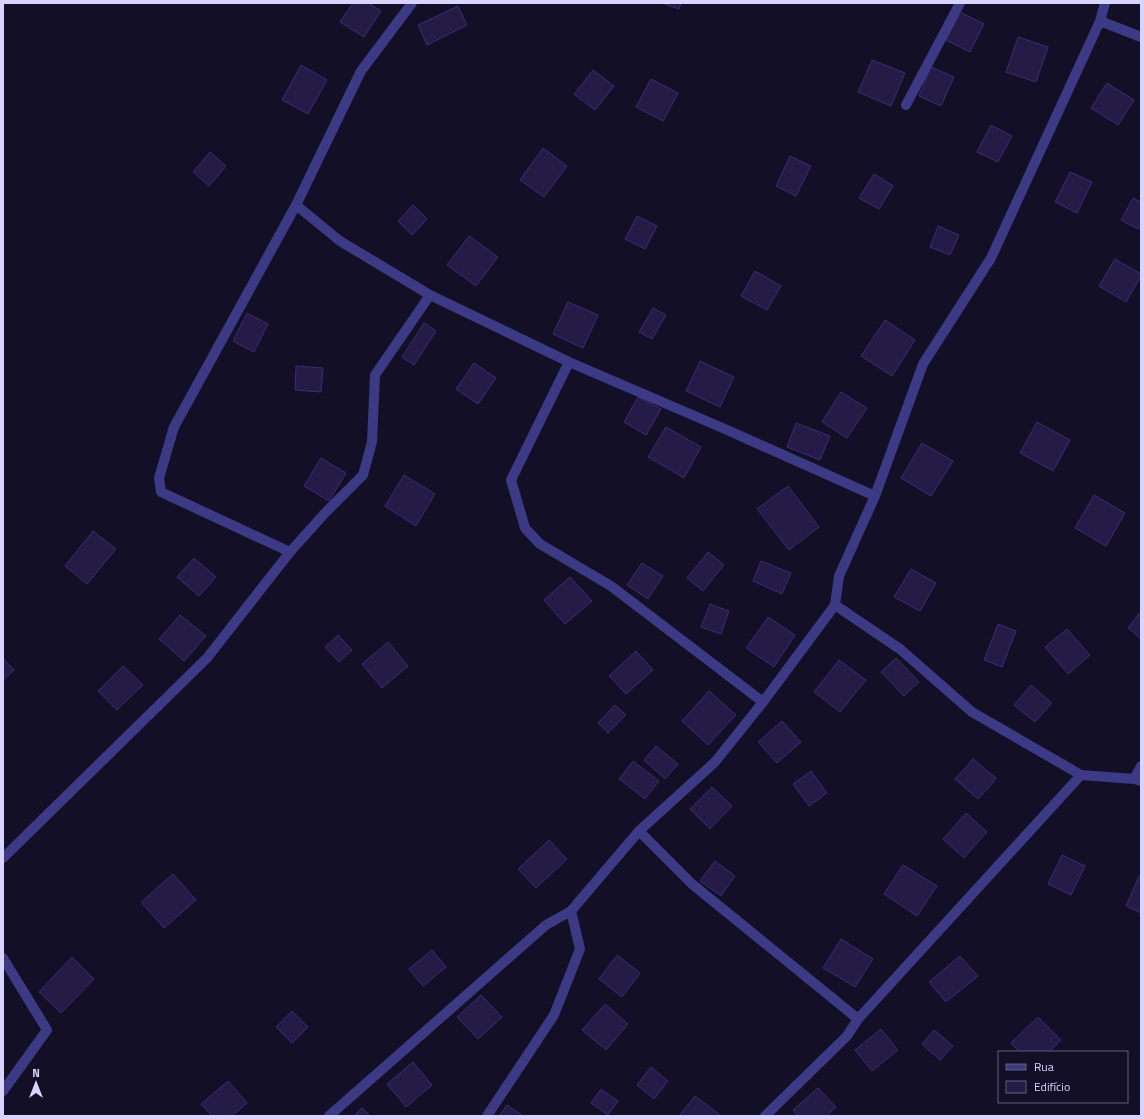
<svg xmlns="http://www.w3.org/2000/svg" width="1144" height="1119" viewBox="0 0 1144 1119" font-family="'Titillium Web',sans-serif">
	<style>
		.building { fill: #241b47; stroke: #3b2d73 }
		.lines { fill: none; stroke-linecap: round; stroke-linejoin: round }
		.minor { stroke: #3d3a85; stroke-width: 10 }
	</style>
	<rect width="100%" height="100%" fill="#130f26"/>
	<path class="building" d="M 353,3 L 368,3 L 381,11 L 364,37 L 340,22 Z
		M 662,3 L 681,3 L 679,9 Z
		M 458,6 L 467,25 L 427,45 L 418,25 Z
		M 960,12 L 984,24 L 970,52 L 946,40 Z
		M 1018,37 L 1048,47 L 1036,82 L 1006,72 Z
		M 872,60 L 905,73 L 891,106 L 858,92 Z
		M 301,65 L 327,80 L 308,114 L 282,100 Z
		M 931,67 L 954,77 L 941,106 L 919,96 Z
		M 593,70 L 614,86 L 595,110 L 574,94 Z
		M 651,79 L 678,93 L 663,121 L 636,107 Z
		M 1107,83 L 1134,100 L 1118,125 L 1091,108 Z
		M 991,125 L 1012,136 L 998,162 L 977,152 Z
		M 543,148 L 567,166 L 544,197 L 520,180 Z
		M 210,152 L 226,166 L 209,186 L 193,172 Z
		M 790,156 L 811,166 L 796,196 L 776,186 Z
		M 1070,172 L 1092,182 L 1077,213 L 1055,202 Z
		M 874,174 L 893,186 L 879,209 L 859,198 Z
		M 1133,198 L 1141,202 L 1141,224 L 1138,229 L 1121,220 Z
		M 413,205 L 427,219 L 412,235 L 398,221 Z
		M 637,216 L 657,226 L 645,249 L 625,239 Z
		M 938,226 L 959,235 L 950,255 L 930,247 Z
		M 469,236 L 498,257 L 476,286 L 447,265 Z
		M 1115,259 L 1141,274 L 1141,276 L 1126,302 L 1099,286 Z
		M 755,271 L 781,286 L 767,310 L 741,296 Z
		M 568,302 L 598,315 L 583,348 L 553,334 Z
		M 653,308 L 666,315 L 652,339 L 639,332 Z
		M 247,313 L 268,324 L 254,352 L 233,341 Z
		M 885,320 L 915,340 L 892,376 L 861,356 Z
		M 424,323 L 436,331 L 414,365 L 402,357 Z
		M 700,361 L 734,377 L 720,407 L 686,391 Z
		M 474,363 L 496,378 L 478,404 L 456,389 Z
		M 296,366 L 323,368 L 321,392 L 295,390 Z
		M 841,392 L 867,408 L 847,438 L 822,422 Z
		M 638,397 L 661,409 L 646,435 L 624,422 Z
		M 1037,422 L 1070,440 L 1053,471 L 1020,453 Z
		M 796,423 L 830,436 L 820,460 L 787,447 Z
		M 666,427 L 701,447 L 684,478 L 648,457 Z
		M 922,443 L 953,461 L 931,496 L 901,478 Z
		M 321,458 L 346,473 L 329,501 L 304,486 Z
		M 404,475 L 435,494 L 416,526 L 385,506 Z
		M 788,486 L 819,527 L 789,550 L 757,509 Z
		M 1094,495 L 1125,513 L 1106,546 L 1075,528 Z
		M 93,531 L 116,549 L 87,584 L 65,566 Z
		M 708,552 L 724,565 L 703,591 L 687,578 Z
		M 194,558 L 216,577 L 199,596 L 177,577 Z
		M 761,561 L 791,573 L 782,594 L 753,581 Z
		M 642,563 L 663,576 L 648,599 L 627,585 Z
		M 911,569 L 936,583 L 920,611 L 894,597 Z
		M 570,577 L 592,601 L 565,624 L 544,600 Z
		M 710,604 L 729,611 L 721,634 L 701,627 Z
		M 1141,611 L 1141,639 L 1128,628 Z
		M 180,615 L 206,636 L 184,661 L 159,639 Z
		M 768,617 L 795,635 L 774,667 L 746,648 Z
		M 998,624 L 1016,631 L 1002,667 L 984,660 Z
		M 1067,629 L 1090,655 L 1068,674 L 1045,647 Z
		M 338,635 L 352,650 L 339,662 L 325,647 Z
		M 388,642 L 408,666 L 382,688 L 362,664 Z
		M 636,651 L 653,670 L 626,694 L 609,676 Z
		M 3,658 L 14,670 L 3,680 Z
		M 896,658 L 919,682 L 904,696 L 881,672 Z
		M 839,660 L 866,680 L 840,712 L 814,692 Z
		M 123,666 L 143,685 L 117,710 L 98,691 Z
		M 1031,685 L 1052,703 L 1035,722 L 1014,705 Z
		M 709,691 L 736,715 L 708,745 L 682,721 Z
		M 615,705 L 626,715 L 608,733 L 598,723 Z
		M 782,721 L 801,742 L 777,763 L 758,742 Z
		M 656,746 L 678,764 L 665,779 L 644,760 Z
		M 973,759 L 996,778 L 990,786 L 978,799 L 955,779 Z
		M 633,761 L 659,781 L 645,799 L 619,779 Z
		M 811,771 L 827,793 L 809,806 L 793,784 Z
		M 712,787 L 732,806 L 710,829 L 690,809 Z
		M 966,813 L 987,832 L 964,858 L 943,839 Z
		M 549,840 L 567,859 L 536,888 L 518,869 Z
		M 1062,855 L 1085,866 L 1071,895 L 1048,884 Z
		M 715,861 L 735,876 L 721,896 L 700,881 Z
		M 903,865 L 937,886 L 917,916 L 884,894 Z
		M 173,874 L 196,900 L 164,928 L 141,902 Z
		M 1139,876 L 1141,877 L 1141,913 L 1126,906 Z
		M 841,939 L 873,959 L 855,987 L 823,968 Z
		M 432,950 L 446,967 L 423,986 L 409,969 Z
		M 617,955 L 640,973 L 622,997 L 599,979 Z
		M 960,956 L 978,976 L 946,1002 L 929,982 Z
		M 72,957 L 94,979 L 61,1013 L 39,992 Z
		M 481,995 L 502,1017 L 478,1039 L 457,1017 Z
		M 605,1004 L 628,1024 L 606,1050 L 582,1030 Z
		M 292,1011 L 308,1027 L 292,1043 L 276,1027 Z
		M 1038,1017 L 1061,1040 L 1049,1052 L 1020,1052 L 1011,1043 Z
		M 881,1029 L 898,1050 L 872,1071 L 855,1050 Z
		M 934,1030 L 953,1046 L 940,1060 L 922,1044 Z
		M 413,1062 L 432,1085 L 406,1107 L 387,1084 Z
		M 651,1067 L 668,1081 L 654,1099 L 637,1085 Z
		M 228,1081 L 247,1103 L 232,1116 L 212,1116 L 201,1104 Z
		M 818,1088 L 836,1107 L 826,1116 L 798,1116 L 793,1110 Z
		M 601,1089 L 618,1101 L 608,1115 L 591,1103 Z
		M 695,1096 L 720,1115 L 720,1116 L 679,1116 Z
		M 507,1105 L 523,1116 L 499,1116 Z
		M 362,1108 L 370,1116 L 354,1116 Z"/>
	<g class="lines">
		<path class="minor" d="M 1100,21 L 1141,37
			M 906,105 L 960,3
			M 296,205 L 340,241 L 430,295 L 569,362 L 725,429 L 875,496
			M 569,362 L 511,480 L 525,528 L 540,544 L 611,586 L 763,702
			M 290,552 L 161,492 L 159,478 L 174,427 L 296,205 L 361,71 L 412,3
			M 835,605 L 900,649 L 972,712 L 1081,775 L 1134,779 L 1141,781
			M 1134,779 L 1141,766
			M 639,831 L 692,884 L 858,1019
			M 3,858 L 207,658 L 290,552 L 325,513 L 363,475 L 372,442 L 375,375 L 430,295
			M 3,958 L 47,1030 L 3,1091
			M 329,1116 L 546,925 L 571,911 L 639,831 L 715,762 L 763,702 L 835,605 L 839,576 L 875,496 L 923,364 L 991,258 L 1100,21 L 1105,3
			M 487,1116 L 554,1015 L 580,949 L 571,911
			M 765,1116 L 847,1036 L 858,1019 L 1081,775"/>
	</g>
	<rect width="1144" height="1119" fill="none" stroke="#d9d4ff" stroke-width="8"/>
	<rect x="998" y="1051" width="130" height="52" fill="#130f26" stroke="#625e7d"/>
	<rect x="1006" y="1064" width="20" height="6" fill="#3d3a85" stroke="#625e7d"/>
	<text x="1034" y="1071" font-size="12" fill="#d9d4ff">Rua</text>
	<rect x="1006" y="1081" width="20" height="12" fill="#241b47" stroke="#625e7d"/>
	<text x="1034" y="1091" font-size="12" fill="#d9d4ff">Edifício</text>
	<g transform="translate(36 1083)" stroke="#130f26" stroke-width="3" paint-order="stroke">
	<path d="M0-3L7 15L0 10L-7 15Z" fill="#d9d4ff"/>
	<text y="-6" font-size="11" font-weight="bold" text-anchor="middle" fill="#d9d4ff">N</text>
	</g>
</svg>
